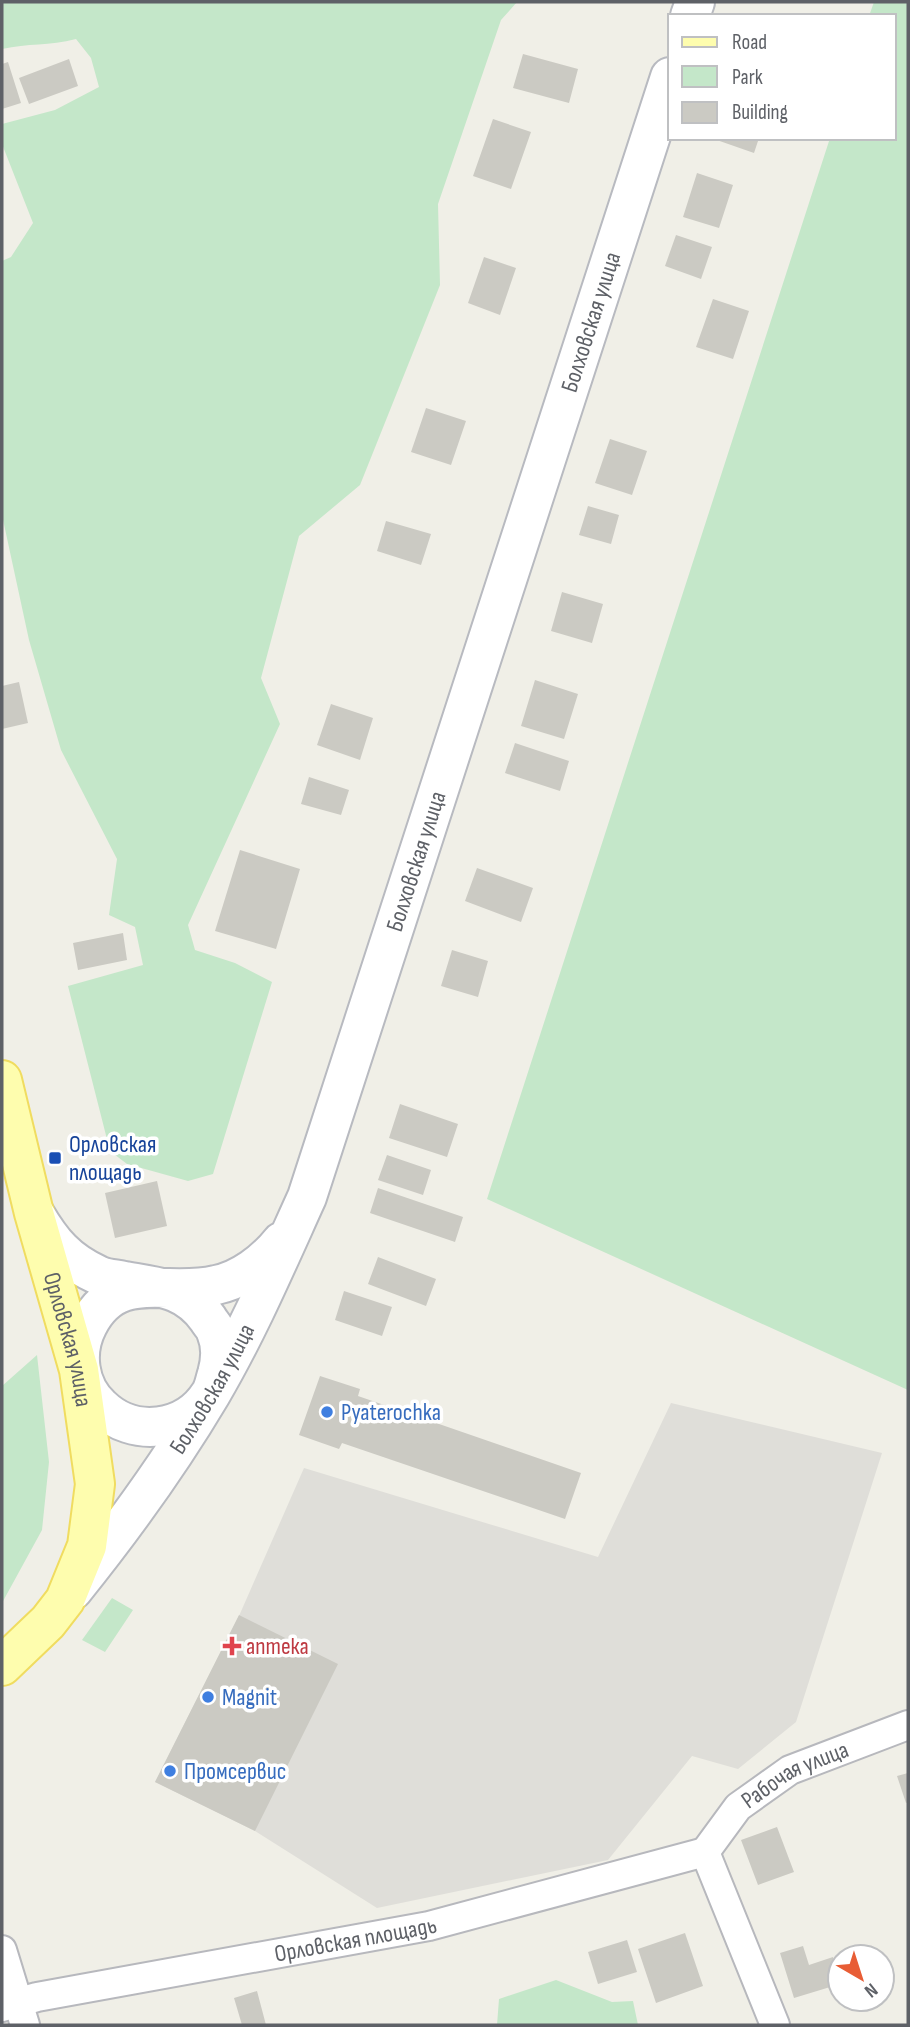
<svg xmlns="http://www.w3.org/2000/svg" width="910" height="2027" viewBox="0 0 910 2027" font-family="'Sofia Sans Condensed',sans-serif">
	<style>
		.industrial { fill: #dfded9 }
		.green { fill: #c4e7c9 }
		.building { fill: #cbcac3 }
		.lines { fill: none; stroke-linecap: round; stroke-linejoin: round }
		.minor-casing { stroke: #b7b8bd; stroke-width: 32 }
		.secondary-casing { stroke: #b8bac0; stroke-width: 42 }
		.primary-casing { stroke: #f0dc60; stroke-width: 42 }
		.minor { stroke: #fff; stroke-width: 28 }
		.secondary { stroke: #fff; stroke-width: 38 }
		.primary { stroke: #fefdae; stroke-width: 38 }
		.transit-dot { fill: #1a4fb4; stroke: #fff; stroke-width: 2.5 }
		.shop-dot { fill: #3f7fe0; stroke: #fff; stroke-width: 2.5 }
		.health-dot { fill: #e0444e; stroke: #fff; stroke-width: 2.5 }
		.labels { text-anchor: middle; dominant-baseline: central; stroke-width: 7; stroke-linejoin: round; paint-order: stroke }
		.street-label { font-size: 24px; fill: #5e6167; stroke: #fff }
		.transit-label { font-size: 24px; fill: #164399; stroke: #fff; text-anchor: start }
		.shop-label { font-size: 24px; fill: #366cbe; stroke: #fff; text-anchor: start }
		.health-label { font-size: 24px; fill: #be3a42; stroke: #fff; text-anchor: start }
	</style>
	<rect width="100%" height="100%" fill="#f0efe7"/>
	<path class="industrial" d="M 671,1403 L 882,1453 L 796,1722 L 738,1769 L 692,1756 L 608,1860 L 377,1908 L 255,1831 L 155,1782 L 239,1616 L 304,1468 L 598,1557 Z"/>
	<path class="green" d="M 2,2 L 517,2 L 501,20 L 438,204 L 440,285 L 360,485 L 299,536 L 261,678 L 280,724 L 188,925 L 195,950 L 235,963 L 272,982 L 213,1174 L 188,1181 L 127,1164 L 110,1151 L 68,986 L 143,965 L 135,927 L 109,915 L 117,859 L 61,750 L 29,640 L 2,515 L 2,261 L 11,257 L 33,223 L 2,144 L 2,124 L 55,110 L 99,87 L 91,58 L 76,39 C 49,46 28,43 2,49 Z
		M 874,2 L 908,2 L 908,1390 L 487,1199 L 830,138 L 894,138 L 894,16 L 869,16 Z
		M 37,1355 L 49,1462 L 42,1530 L 2,1603 L 2,1386 Z
		M 112,1598 L 133,1610 L 105,1652 L 82,1640 Z
		M 556,1980 L 612,2002 L 633,2001 L 638,2025 L 497,2025 L 499,1999 Z"/>
	<path class="building" d="M 523,54 L 578,69 L 569,103 L 513,88 Z
		M 69,59 L 78,86 L 29,104 L 19,78 Z
		M 8,62 L 21,103 L 2,109 L 2,64 Z
		M 493,119 L 531,132 L 511,189 L 473,176 Z
		M 711,138 L 759,138 L 754,153 Z
		M 697,173 L 733,185 L 719,228 L 683,217 Z
		M 676,235 L 712,247 L 701,279 L 665,266 Z
		M 484,257 L 516,268 L 500,315 L 468,303 Z
		M 713,299 L 749,311 L 733,359 L 696,347 Z
		M 426,408 L 466,421 L 451,465 L 411,452 Z
		M 610,439 L 647,451 L 632,495 L 595,483 Z
		M 588,506 L 619,515 L 611,544 L 579,535 Z
		M 386,521 L 431,534 L 421,565 L 377,551 Z
		M 562,592 L 603,604 L 592,643 L 551,631 Z
		M 535,680 L 578,694 L 564,739 L 521,726 Z
		M 19,682 L 28,723 L 2,729 L 2,686 Z
		M 331,704 L 373,718 L 360,760 L 317,745 Z
		M 515,743 L 569,761 L 560,791 L 505,773 Z
		M 309,777 L 349,790 L 341,815 L 301,804 Z
		M 240,850 L 300,869 L 276,949 L 215,931 Z
		M 477,868 L 533,888 L 521,922 L 465,901 Z
		M 123,933 L 127,960 L 78,970 L 73,943 Z
		M 452,950 L 488,961 L 478,997 L 441,986 Z
		M 400,1104 L 458,1124 L 447,1157 L 389,1138 Z
		M 387,1155 L 431,1170 L 423,1195 L 378,1180 Z
		M 157,1181 L 167,1226 L 115,1238 L 105,1193 Z
		M 378,1188 L 463,1217 L 455,1242 L 370,1213 Z
		M 378,1257 L 436,1279 L 426,1306 L 368,1284 Z
		M 344,1291 L 392,1307 L 382,1336 L 335,1320 Z
		M 320,1376 L 360,1389 L 358,1396 L 581,1473 L 565,1519 L 342,1443 L 339,1449 L 299,1435 Z
		M 239,1615 L 338,1664 L 255,1831 L 155,1782 Z
		M 908,1773 L 908,1802 L 906,1803 L 897,1776 Z
		M 777,1827 L 794,1872 L 758,1885 L 741,1840 Z
		M 685,1933 L 703,1986 L 656,2003 L 638,1949 Z
		M 627,1940 L 637,1972 L 598,1984 L 588,1952 Z
		M 803,1946 L 809,1965 L 833,1957 L 840,1984 L 794,1998 L 780,1953 Z
		M 257,1991 L 266,2025 L 242,2025 L 234,1998 Z"/>
	<g class="lines">
		<defs>
			<g id="minor">
				<path id="s1" d="M 705,1852 L 738,1807 L 790,1770 L 908,1725"/>
				<path d="M 705,1852 L 775,2025"/>
				<path d="M 2,1950 L 25,2025"/>
				<path id="s2" d="M 2,2007 L 37,1997 L 429,1926 L 705,1852"/>
			</g>
			<g id="secondary">
				<path d="M 690,16 L 695,2"/>
				<path d="M 35,1214 C 52,1243 67,1261 98,1275 C 106,1279 116,1279 124,1281 C 159,1287 186,1288 208,1319 C 210,1323 215,1327 216,1332 C 222,1346 221,1360 217,1374 C 215,1380 214,1388 210,1394 C 186,1432 133,1438 101,1407 C 78,1386 74,1352 88,1325 C 117,1268 167,1297 216,1285 C 241,1280 265,1262 281,1242"/>
				<path id="s3" d="M 73,1590 C 123,1528 170,1463 211,1394 C 248,1331 277,1263 307,1197 L 670,77"/>
			</g>
			<g id="primary">
				<path id="s4" d="M 2,1080 L 34,1213 L 79,1370 L 95,1484 L 87,1546 L 65,1600 L 48,1622 L 2,1666"/>
			</g>
		</defs>
		<use href="#minor" class="minor-casing"/>
		<use href="#secondary" class="secondary-casing"/>
		<use href="#primary" class="primary-casing"/>
		<use href="#minor" class="minor"/>
		<use href="#secondary" class="secondary"/>
		<use href="#primary" class="primary"/>
	</g>
	<rect class="transit-dot" x="48" y="1151" width="14" height="14" rx="3.5"/>
	<g class="shop-dot">
		<circle cx="327" cy="1412" r="7"/>
		<circle cx="208" cy="1697" r="7"/>
		<circle cx="170" cy="1771" r="7"/>
	</g>
	<path class="health-dot" d="M228.5 1635.5h7v7h7v7h-7v7h-7v-7h-7v-7h7z"/>
	<g class="labels">
		<g class="street-label">
			<text stroke="none"><textPath href="#s3" startOffset="1379">Болховская улица</textPath></text>
			<text stroke="none"><textPath href="#s3" startOffset="812">Болховская улица</textPath></text>
			<text stroke="none"><textPath href="#s4" startOffset="268">Орловская улица</textPath></text>
			<text stroke="none"><textPath href="#s3" startOffset="245">Болховская улица</textPath></text>
			<text stroke="none"><textPath href="#s1" startOffset="122">Рабочая улица</textPath></text>
			<text stroke="none"><textPath href="#s2" startOffset="360">Орловская площадь</textPath></text>
		</g>
		<g class="transit-label">
			<text x="69" y="1144">Орловская<tspan x="69" dy="28">площадь</tspan></text>
		</g>
		<g class="shop-label">
			<text x="341" y="1412">Pyaterochka</text>
			<text x="222" y="1697">Magnit</text>
			<text x="184" y="1771">Промсервис</text>
		</g>
		<g class="health-label">
			<text x="246" y="1646">аптека</text>
		</g>
	</g>
	<rect width="910" height="2027" fill="none" stroke="#5e6167" stroke-width="7"/>
	<rect x="668" y="14" width="228" height="126" fill="#ffffff" stroke="#bfc0c2" stroke-width="2"/>
	<rect x="682" y="37" width="35" height="10" fill="#fefdae" stroke="#bfc0c2" stroke-width="2"/>
	<text x="732" y="49" font-size="21" fill="#5e6167">Road</text>
	<rect x="682" y="66" width="35" height="21" fill="#c4e7c9" stroke="#bfc0c2" stroke-width="2"/>
	<text x="732" y="84" font-size="21" fill="#5e6167">Park</text>
	<rect x="682" y="102" width="35" height="21" fill="#cbcac3" stroke="#bfc0c2" stroke-width="2"/>
	<text x="732" y="119" font-size="21" fill="#5e6167">Building</text>
	<g transform="translate(861 1978) rotate(141)"><circle r="33" fill="#ffffff" stroke="#bfc0c2" stroke-width="2"/>
	<path d="M0-5L12 26L0 18L-12 26Z" fill="#e85d35"/>
	<text y="-10" font-size="19" font-weight="bold" text-anchor="middle" fill="#5e6167">N</text>
	</g>
</svg>
